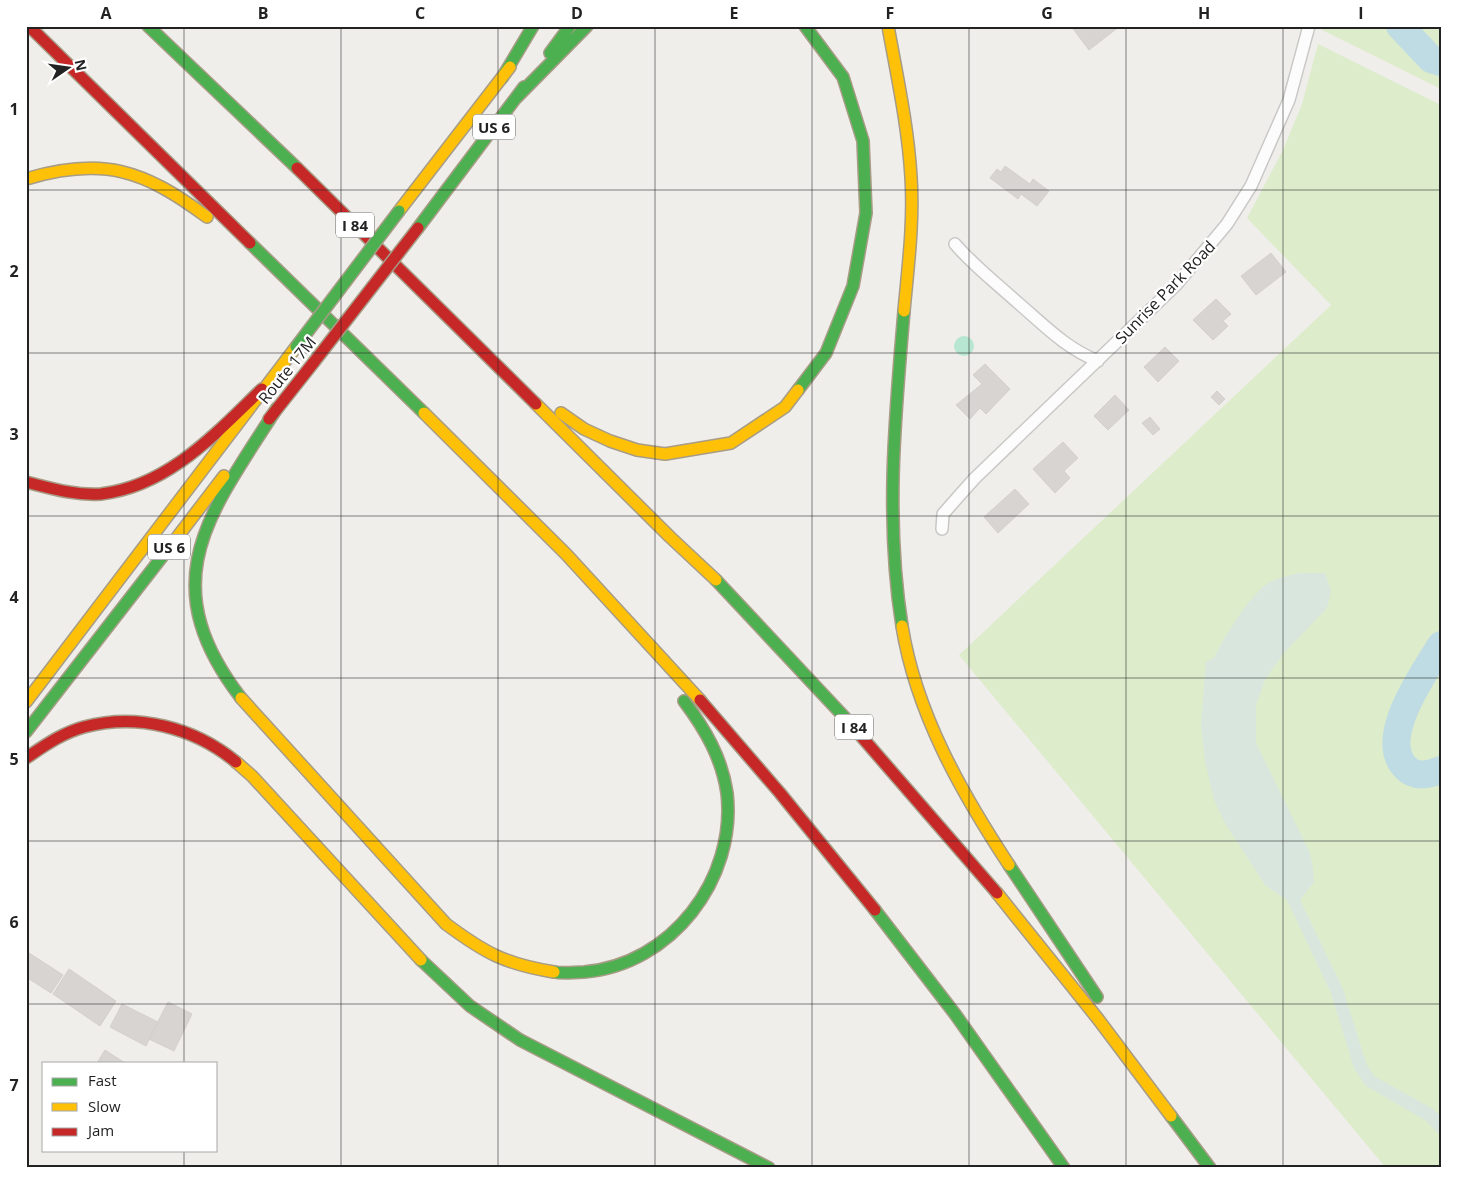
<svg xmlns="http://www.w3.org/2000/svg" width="1467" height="1194" viewBox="0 0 1467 1194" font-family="'Open Sans',sans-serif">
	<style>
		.grass { fill: #ddeccb }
		.wetland { fill: #d9e6de }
		.pitch { fill: #b7e6d2 }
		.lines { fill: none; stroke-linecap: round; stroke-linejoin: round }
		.river { stroke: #bfdbe3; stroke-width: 28 }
		.building { fill: #d7d4d2; stroke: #d3d0cc }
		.street-casing { stroke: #c9c8c7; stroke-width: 14 }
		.fast-casing { stroke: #a79c86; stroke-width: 14 }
		.slow-casing { stroke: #a79c86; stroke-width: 14 }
		.jam-casing { stroke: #a79c86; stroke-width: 14 }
		.street { stroke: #fdfcfc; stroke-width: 11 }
		.fast { stroke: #4caf50; stroke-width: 11 }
		.slow { stroke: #ffc107; stroke-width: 11 }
		.jam { stroke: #c62828; stroke-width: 11 }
		.fast-bridge-casing { stroke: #a79c86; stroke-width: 14; stroke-linecap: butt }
		.jam-bridge-casing { stroke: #a79c86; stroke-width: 14; stroke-linecap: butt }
		.fast-bridge { stroke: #4caf50; stroke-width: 11 }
		.jam-bridge { stroke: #c62828; stroke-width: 11 }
		.grid { fill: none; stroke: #222; stroke-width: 1; stroke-opacity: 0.55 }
		.labels { text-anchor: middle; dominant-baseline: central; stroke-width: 4.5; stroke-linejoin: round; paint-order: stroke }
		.shield { fill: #fff; stroke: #646464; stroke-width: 1 }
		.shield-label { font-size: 15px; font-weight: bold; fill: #222 }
		.street-label { font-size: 16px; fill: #222; stroke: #fff }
		.neatline { fill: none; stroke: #222; stroke-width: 2 }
		.grid-label { font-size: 16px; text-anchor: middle; font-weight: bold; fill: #222 }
	</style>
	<rect width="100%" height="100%" fill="#f0eeeb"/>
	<path class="grass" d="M 1323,26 L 1441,26 L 1441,89 L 1322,30 Z
		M 1318,44 L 1441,105 L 1441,1168 L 1386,1168 L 959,655 L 1331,305 L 1247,218 L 1283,150 L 1302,104 Z"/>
	<path class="wetland" d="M 1298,573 L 1325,573 L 1331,591 L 1327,608 L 1283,654 L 1265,680 L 1256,705 L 1256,743 L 1309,851 L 1312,862 L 1314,882 L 1300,900 L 1343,989 L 1366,1063 L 1374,1076 L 1433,1109 L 1441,1117 L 1441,1136 L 1425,1120 L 1366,1086 L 1354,1068 L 1331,993 L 1287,900 L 1265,885 L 1225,823 L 1214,800 L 1205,761 L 1201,724 L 1206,662 L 1214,658 C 1223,639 1253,589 1272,581 C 1280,577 1290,576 1298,573 Z"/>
	<path class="pitch" d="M954 346a10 10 0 1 1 20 0a10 10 0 1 1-20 0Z"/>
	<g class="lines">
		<path class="river" d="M 1400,26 L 1431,59 L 1441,62
			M 1441,645 C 1425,672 1377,737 1405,767 C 1415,778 1428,775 1441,770"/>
	</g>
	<path class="building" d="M 1071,26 L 1120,26 L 1089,50 Z
		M 1005,166 L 1030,184 L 1033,179 L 1049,191 L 1037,206 L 1021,194 L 1018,199 L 990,178 L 997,169 L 1001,172 Z
		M 1271,253 L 1286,272 L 1256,295 L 1241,276 Z
		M 1216,299 L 1231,314 L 1223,321 L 1228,326 L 1213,340 L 1193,320 Z
		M 1165,347 L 1179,361 L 1158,382 L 1144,367 Z
		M 985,364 L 1010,389 L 986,414 L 980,408 L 970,419 L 956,405 L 982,384 L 973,375 Z
		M 1217,391 L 1225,399 L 1219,405 L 1211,397 Z
		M 1115,395 L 1129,410 L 1108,430 L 1094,416 Z
		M 1150,417 L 1160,429 L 1153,435 L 1142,423 Z
		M 1063,442 L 1078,458 L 1064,471 L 1070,478 L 1055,493 L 1033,469 Z
		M 1015,489 L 1029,504 L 998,533 L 984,517 Z
		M 26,951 L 63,975 L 51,993 L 26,977 Z
		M 69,969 L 116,1001 L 100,1026 L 53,994 Z
		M 168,1002 L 192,1014 L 174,1051 L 149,1039 Z
		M 122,1004 L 158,1022 L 146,1046 L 110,1027 Z
		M 105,1050 L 125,1063 L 97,1063 Z"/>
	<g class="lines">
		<defs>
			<path id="street" d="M 955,244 C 974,266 996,283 1017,302 C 1043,324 1065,348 1098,361
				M 942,529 L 943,514 L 974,479 L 1176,285 L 1227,224 L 1251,186 L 1289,100 L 1309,26"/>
			<path id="fast" d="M 148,26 L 297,168
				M 550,53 L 570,26
				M 502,78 L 533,26
				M 516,98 L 587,26
				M 418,228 L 524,87
				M 250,243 L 424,413
				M 798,390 L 826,353 L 853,286 L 866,213 L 863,141 L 843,77 L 805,26
				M 716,580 L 848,721
				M 902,626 C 885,520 895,417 904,311
				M 241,698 C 151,581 210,513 277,408
				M 26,732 L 172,544
				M 1009,865 L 1097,997
				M 875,910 L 955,1014 L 1064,1168
				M 421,960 L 470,1006 L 520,1040 L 769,1168
				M 554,972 C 564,974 574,972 584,972 C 671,965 737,879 727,793 C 722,758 705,729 684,701
				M 1171,1116 L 1210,1168"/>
			<path id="slow" d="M 888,26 C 897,76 908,126 911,177 C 914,222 908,267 904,311
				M 26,179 C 103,156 144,170 207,217
				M 399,211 L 510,67
				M 536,404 L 670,537 L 716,580
				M 424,413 L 566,554 L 700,700
				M 561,413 L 584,429 L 610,441 L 637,450 L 665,454 L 731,443 L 785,407 L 798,390
				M 172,544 L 224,476
				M 902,626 C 916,713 961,792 1009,865
				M 241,698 L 446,924 C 485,953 505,964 554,972
				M 26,702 L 296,347
				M 236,762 L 252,776 L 421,960
				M 997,893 L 1098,1019 L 1171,1116"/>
			<path id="jam" d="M 29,26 L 250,243
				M 297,168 L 536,404
				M 269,419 L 314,362
				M 26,482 C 50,488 76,496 101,494 C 169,486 216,433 262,389
				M 700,700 L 780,793 L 875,910
				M 848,721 L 997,893
				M 26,758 C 44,746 62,733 84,727 C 137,713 194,727 236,762"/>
		</defs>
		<use href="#street" class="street-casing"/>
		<use href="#fast" class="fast-casing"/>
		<use href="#slow" class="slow-casing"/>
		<use href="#jam" class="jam-casing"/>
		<use href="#street" class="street"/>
		<use href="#fast" class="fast"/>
		<use href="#slow" class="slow"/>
		<use href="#jam" class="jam"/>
		<defs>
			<path id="fast-bridge" d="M 296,347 L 399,211"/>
			<path id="jam-bridge" d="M 314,362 L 418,228"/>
		</defs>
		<use href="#fast-bridge" class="fast-bridge-casing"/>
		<use href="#jam-bridge" class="jam-bridge-casing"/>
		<use href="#fast-bridge" class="fast-bridge"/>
		<use href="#jam-bridge" class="jam-bridge"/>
	</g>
	<path class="grid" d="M 184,26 L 184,1063M 341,26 L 341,1168M 498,26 L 498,1168M 655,26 L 655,1168M 812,26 L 812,1168M 969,26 L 969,1168M 1126,26 L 1126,1168M 1283,26 L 1283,1168M 26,190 L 1441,190M 26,353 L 1441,353M 26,516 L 1441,516M 26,678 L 1441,678M 26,841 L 1441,841M 26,1004 L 1441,1004M 184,1150 L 184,1168"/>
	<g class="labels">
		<g class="shield">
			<rect x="473" y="114.5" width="42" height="25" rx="4"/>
			<rect x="336" y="212.5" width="38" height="25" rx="4"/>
			<rect x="148" y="534.5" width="42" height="25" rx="4"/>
			<rect x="835" y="714.5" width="38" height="25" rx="4"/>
		</g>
		<g class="shield-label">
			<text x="494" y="127">US 6</text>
			<text x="355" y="225">I 84</text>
			<text x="169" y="547">US 6</text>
			<text x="854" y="727">I 84</text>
		</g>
		<g class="street-label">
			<text transform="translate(1165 292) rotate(-46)">Sunrise Park Road</text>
			<text transform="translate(287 370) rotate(-51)">Route 17M</text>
		</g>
	</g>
	<rect width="1467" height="1194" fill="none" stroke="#ffffff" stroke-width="55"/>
	<rect x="42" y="1062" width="175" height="90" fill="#ffffff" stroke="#a7a7a7"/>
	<rect x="52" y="1078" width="25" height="8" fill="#4caf50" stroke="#a7a7a7"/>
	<text x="88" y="1086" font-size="15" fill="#222222">Fast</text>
	<rect x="52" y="1103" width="25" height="8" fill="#ffc107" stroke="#a7a7a7"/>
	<text x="88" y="1112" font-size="15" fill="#222222">Slow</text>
	<rect x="52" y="1128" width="25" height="8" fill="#c62828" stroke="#a7a7a7"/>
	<text x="88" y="1136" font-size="15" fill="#222222">Jam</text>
	<g transform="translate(68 68) rotate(77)" stroke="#ffffff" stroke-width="4" paint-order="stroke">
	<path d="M0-4L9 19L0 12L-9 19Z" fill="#222222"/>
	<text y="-8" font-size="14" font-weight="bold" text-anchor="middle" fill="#222222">N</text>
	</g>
	<rect x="28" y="28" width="1412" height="1138" class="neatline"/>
	<g class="grid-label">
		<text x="106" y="19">A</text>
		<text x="263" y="19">B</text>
		<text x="420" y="19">C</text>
		<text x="577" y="19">D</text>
		<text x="734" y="19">E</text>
		<text x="890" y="19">F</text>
		<text x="1047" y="19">G</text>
		<text x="1204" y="19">H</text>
		<text x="1361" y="19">I</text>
		<text x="14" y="115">1</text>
		<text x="14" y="277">2</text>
		<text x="14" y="440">3</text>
		<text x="14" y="603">4</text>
		<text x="14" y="765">5</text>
		<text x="14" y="928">6</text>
		<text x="14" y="1091">7</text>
	</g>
</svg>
